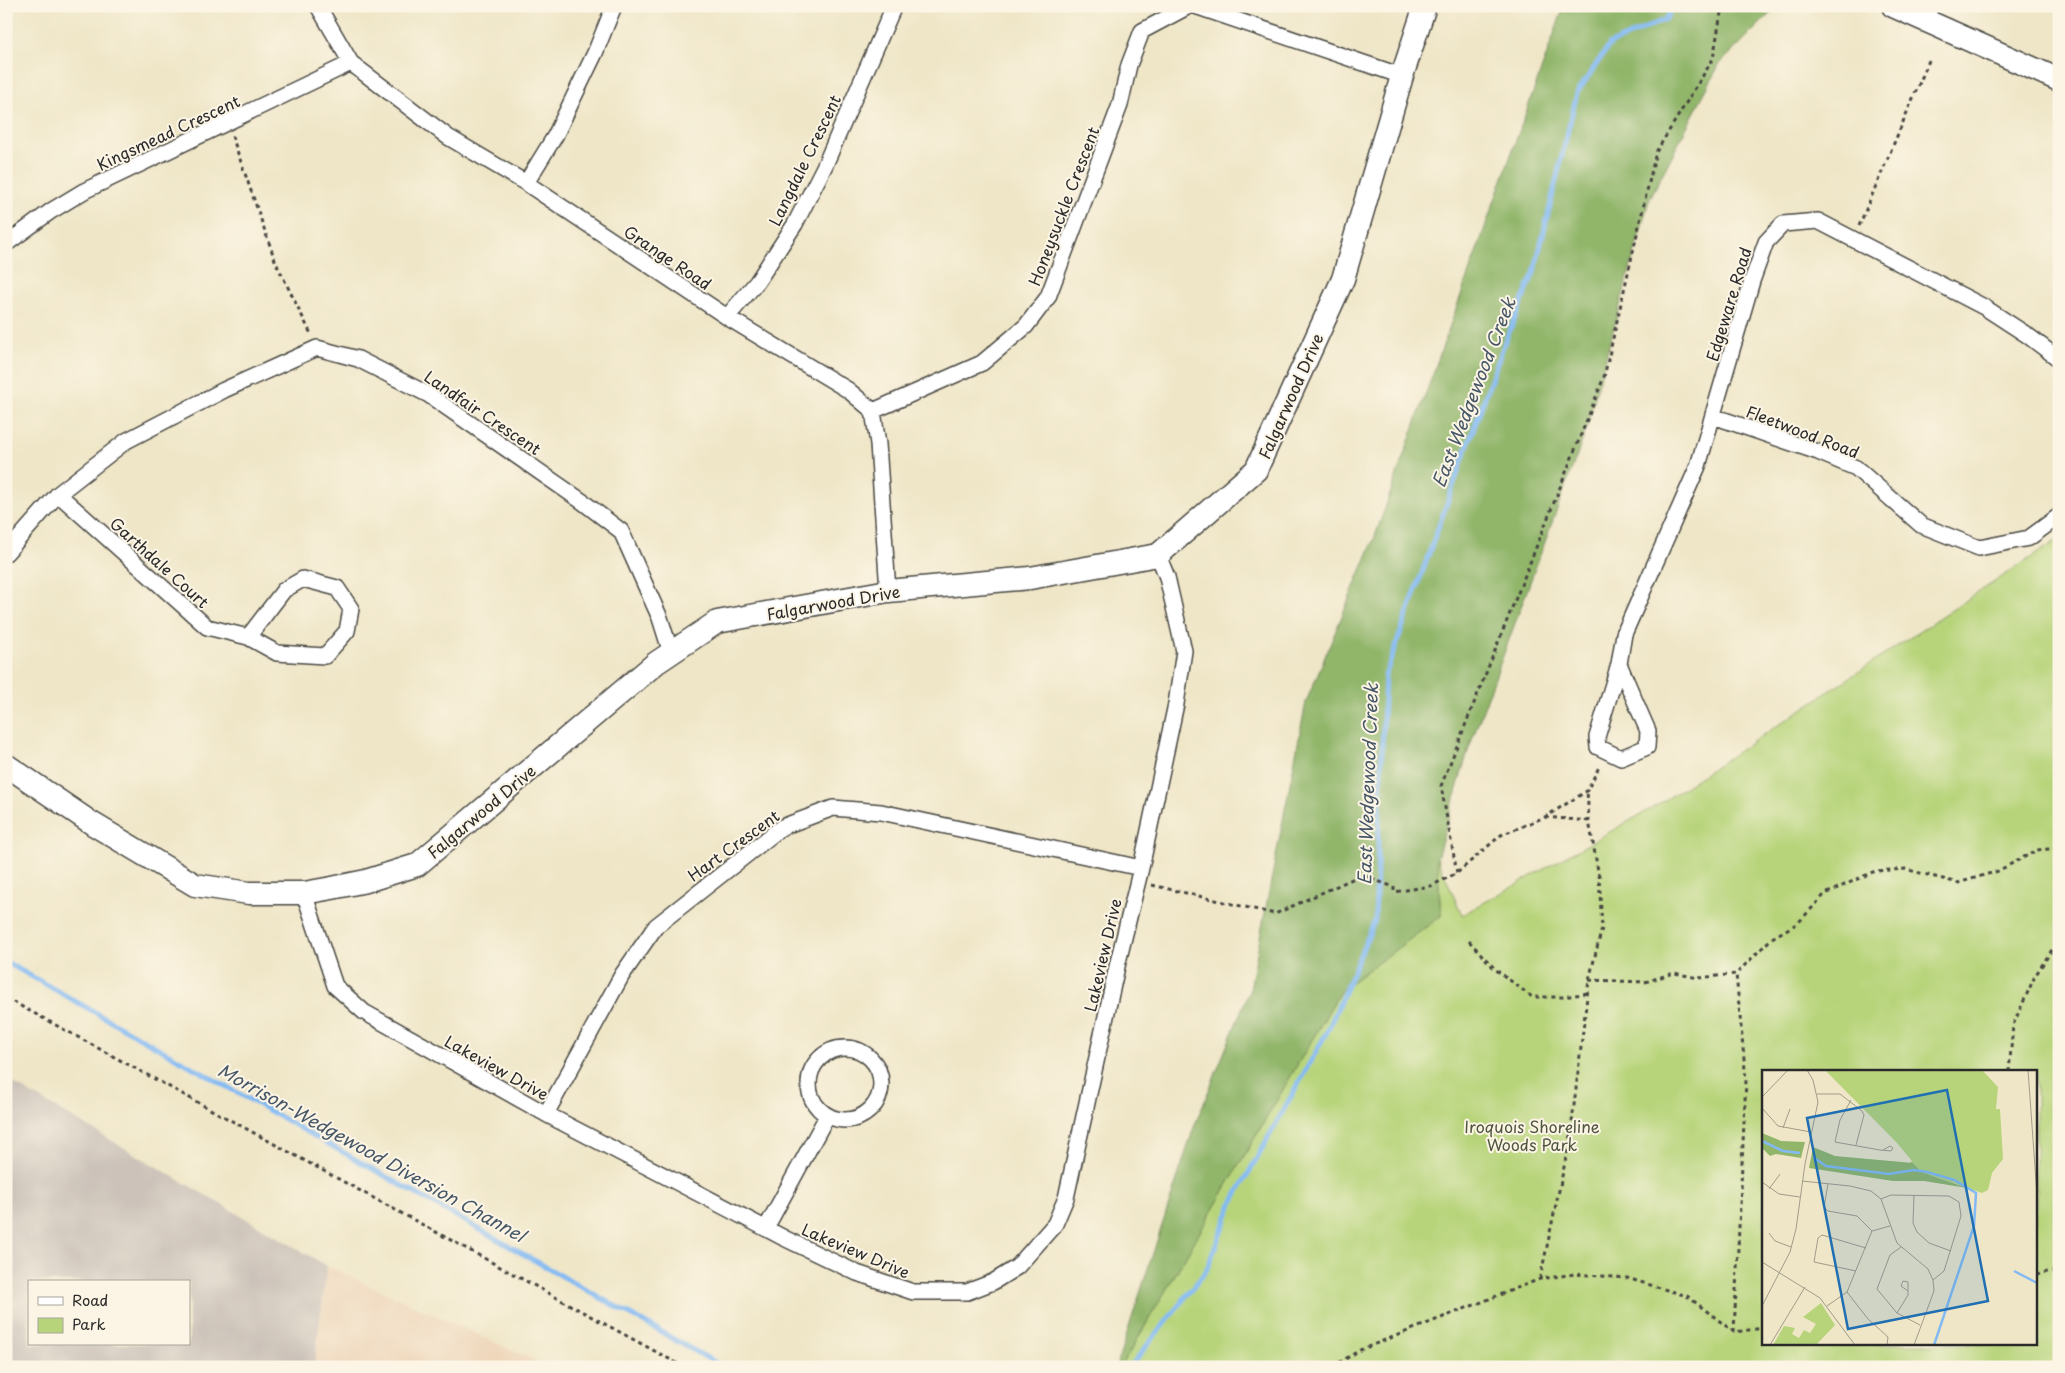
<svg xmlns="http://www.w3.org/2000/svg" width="2065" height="1373" viewBox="0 0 2065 1373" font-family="'Playpen Sans',sans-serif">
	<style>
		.built { fill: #eed7bb }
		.industrial { fill: #ccc2b9; fill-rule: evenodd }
		.green { fill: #b7d47a; stroke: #718052; fill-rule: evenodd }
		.forest { fill: #91b66a; stroke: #5e704a }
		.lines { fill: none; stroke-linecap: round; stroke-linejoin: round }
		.stream { stroke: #83baf3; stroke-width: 5 }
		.street-casing { stroke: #484742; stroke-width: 18 }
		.secondary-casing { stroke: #484742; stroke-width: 25 }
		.path { stroke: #484742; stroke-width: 3; stroke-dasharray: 4 4; stroke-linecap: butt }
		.street { stroke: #fff; stroke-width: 15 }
		.secondary { stroke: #fff; stroke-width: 22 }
		.labels { text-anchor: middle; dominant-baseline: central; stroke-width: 4; stroke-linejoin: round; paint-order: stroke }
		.street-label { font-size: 16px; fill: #2b2b2b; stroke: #fcf5e5 }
		.park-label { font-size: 16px; fill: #4e553f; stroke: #fcf5e5 }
		.water-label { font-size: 18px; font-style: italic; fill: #455667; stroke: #fcf5e5 }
		.inset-river { fill: none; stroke: #83baf3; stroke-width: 2.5 }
		.inset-road { fill: none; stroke: #a19b89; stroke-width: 1 }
		.view { fill: #1f6fb2; fill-opacity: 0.15; stroke: #1f6fb2; stroke-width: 2.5 }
		.inset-edge { fill: none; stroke: #2b2b2b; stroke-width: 2.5 }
	</style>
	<rect width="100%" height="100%" fill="#fcf5e5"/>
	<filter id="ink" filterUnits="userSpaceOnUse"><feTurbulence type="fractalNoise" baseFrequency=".02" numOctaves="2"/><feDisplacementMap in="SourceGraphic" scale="10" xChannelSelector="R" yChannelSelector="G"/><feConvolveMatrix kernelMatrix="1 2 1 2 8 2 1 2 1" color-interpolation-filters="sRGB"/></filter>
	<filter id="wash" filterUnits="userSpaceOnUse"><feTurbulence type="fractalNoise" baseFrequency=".0096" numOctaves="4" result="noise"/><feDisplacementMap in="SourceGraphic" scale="20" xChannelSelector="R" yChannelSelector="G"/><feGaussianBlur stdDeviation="1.12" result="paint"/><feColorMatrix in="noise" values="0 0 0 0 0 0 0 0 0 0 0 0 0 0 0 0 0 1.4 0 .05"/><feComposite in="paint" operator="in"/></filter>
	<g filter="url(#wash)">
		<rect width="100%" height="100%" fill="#efe6c7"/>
		<path class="built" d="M 327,1266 L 549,1367 L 314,1367 Z"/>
		<path class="industrial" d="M 6,1079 L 327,1266 L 314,1367 L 6,1367 ZM 29,1282 L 189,1282 L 189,1344 L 29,1344 Z"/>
		<path class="green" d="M 2059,539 L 2059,1367 L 1121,1367 L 1341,990 L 1441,916 L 1437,858 L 1462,915 L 1656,806 ZM 1764,1072 L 2036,1072 L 2036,1344 L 1764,1344 Z"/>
		<path class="forest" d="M 1564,6 L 1765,6 L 1774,10 L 1719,65 L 1649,200 L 1585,433 L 1468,751 L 1437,858 L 1441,916 L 1341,990 L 1121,1367 L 1116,1367 L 1194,1127 L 1250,989 L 1306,702 L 1374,539 Z"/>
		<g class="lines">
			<path class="stream" d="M 6,962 L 723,1367
				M 1130,1367 L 1206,1271 L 1233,1201 L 1328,1030 L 1375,920 L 1385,676 L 1504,344 L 1534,273 L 1577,93 L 1610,44 L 1666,19 L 1673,6"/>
		</g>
	</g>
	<g filter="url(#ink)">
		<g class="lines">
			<defs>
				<path id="street" d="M 318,6 L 351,63 L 448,137 L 526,183 L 727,317 L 848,390 L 873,411 L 878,444 L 888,591
					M 1195,6 L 1402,76
					M 1925,20 L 1931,6
					M 526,183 L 555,136 L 595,53 L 614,6
					M 6,244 L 51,211 L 84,191 L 351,63
					M 727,317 L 757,282 L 795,224 L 825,165 L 894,6
					M 873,411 L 982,363 L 1026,326 L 1048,297 L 1120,105 L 1129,65 L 1142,31 L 1189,6
					M 1713,416 L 1818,452 L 1856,468 L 1921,525 L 1979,548 L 2029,538 L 2059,516
					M 58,494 L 207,627 L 248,637 L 277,653 L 325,656 L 347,631 L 351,609 L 337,588 L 303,579 L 284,590 L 248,637
					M 6,553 L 58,494 L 126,441 L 224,390 L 317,348 L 358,359 L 429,395 L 583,502 L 621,531 L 660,618 L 671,653
					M 1619,664 L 1648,731 L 1647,747 L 1621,758 L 1598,747 L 1597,737 L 1619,664 L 1624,634 L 1698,466 L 1752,281 L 1766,242 L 1783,224 L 1818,221 L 1984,307 L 2027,335 L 2059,359
					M 304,893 L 335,986 L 364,1012 L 546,1114 L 784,1238 L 857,1273 L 913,1292 L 967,1292 L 993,1282 L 1017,1267 L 1055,1224 L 1066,1198 L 1118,962 L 1141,868 L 1176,704 L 1184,651 L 1167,577 L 1158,555
					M809 1084a36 36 0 1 1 72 0a36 36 0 1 1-72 0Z
					M 546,1114 L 622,975 L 656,926 L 782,827 L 833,808 L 881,812 L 1141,868
					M 766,1228 L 827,1116"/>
				<path id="secondary" d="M 1893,6 L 2059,80
					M 6,765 L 93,824 L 195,885 L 249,893 L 304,893 L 332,888 L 366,881 L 417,865 L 656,663 L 717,622 L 888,591 L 1030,578 L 1158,555 L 1256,470 L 1343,279 L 1402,76 L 1425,6"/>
			</defs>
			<use href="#street" class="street-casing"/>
			<use href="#secondary" class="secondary-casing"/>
			<path class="path" d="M 1721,13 L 1732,6
				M 232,136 L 276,263 L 311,334
				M 1859,226 L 1930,58
				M 1545,817 L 1589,821
				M 1457,873 L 1441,786 L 1604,377 L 1656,152 L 1713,59 L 1721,13 L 1720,6
				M 1152,885 L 1275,914 L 1361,875 L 1394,887 L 1394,892 L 1431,886 L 1457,873 L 1501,835 L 1545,817 L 1587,791 L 1600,765
				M 1469,941 L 1495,969 L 1532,997 L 1563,997 L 1588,993
				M 1589,980 L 1645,982 L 1674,973 L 1698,978 L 1736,974 L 1772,938 L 1798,923 L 1825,894 L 1875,871 L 1905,869 L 1958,883 L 1998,871 L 2037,850 L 2059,848
				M 6,998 L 684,1367
				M 2009,1072 L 2013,1025 L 2035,976 L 2059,939
				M 2036,1274 L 2059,1270
				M 1540,1279 L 1570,1139 L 1589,980 L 1602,928 L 1599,876 L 1589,821 L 1587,791
				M 1734,1332 L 1746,1080 L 1736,974
				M 1332,1367 L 1360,1350 L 1540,1279 L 1575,1274 L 1627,1278 L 1687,1296 L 1734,1332 L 1764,1328"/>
			<use href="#street" class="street"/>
			<use href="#secondary" class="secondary"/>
		</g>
	</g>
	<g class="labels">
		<g class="street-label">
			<text transform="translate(168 132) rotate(-25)">Kingsmead Crescent</text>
			<text transform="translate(804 160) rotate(-64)">Langdale Crescent</text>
			<text transform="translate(1063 206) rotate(-69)">Honeysuckle Crescent</text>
			<text transform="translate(668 257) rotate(34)">Grange Road</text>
			<text transform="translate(1728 304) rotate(-73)">Edgeware Road</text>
			<text transform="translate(1290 396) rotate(-66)">Falgarwood Drive</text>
			<text transform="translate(483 412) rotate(34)">Landfair Crescent</text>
			<text transform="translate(1803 431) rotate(21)">Fleetwood Road</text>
			<text transform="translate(160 562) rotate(42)">Garthdale Court</text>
			<text transform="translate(833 602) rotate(-10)">Falgarwood Drive</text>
			<text transform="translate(481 811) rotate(-40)">Falgarwood Drive</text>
			<text transform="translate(733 845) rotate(-36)">Hart Crescent</text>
			<text transform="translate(1102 955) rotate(-77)">Lakeview Drive</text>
			<text transform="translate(497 1067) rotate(29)">Lakeview Drive</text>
			<text transform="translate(856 1250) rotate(23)">Lakeview Drive</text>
		</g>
		<g class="park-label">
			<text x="1532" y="1126">Iroquois Shoreline<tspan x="1532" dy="18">Woods Park</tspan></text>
		</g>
		<g class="water-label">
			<text transform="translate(1473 392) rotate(-69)">East Wedgewood Creek</text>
			<text transform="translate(1367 784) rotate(-88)">East Wedgewood Creek</text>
			<text transform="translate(372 1152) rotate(29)">Morrison-Wedgewood Diversion Channel</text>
		</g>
	</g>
	<g transform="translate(1762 1070)">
		<rect width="275" height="275" fill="#efe6c7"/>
		<path d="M 63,0 L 220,0 L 236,17 L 234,39 L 238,39 L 241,89 L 230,103 L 226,120 L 220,123 L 160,102 L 151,93 L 145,95 L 150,91 L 135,73 ZM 59,233 L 73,255 L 54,275 L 11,275 L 22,256 L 33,258 L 30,264 L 37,268 L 42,260 L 48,263 L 54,254 L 41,247 Z" fill="#b7d47a"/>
		<path d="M 0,63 L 19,71 L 43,72 L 39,88 L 14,84 L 8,86 L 0,78 ZM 51,77 L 73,86 L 151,93 L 160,102 L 205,118 L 162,111 L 131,111 L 47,98 Z" fill="#91b66a"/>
		<path class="inset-river" d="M 0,71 L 21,81 L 38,83M 51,87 L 64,96 L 127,104 L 152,100 L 165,102 L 192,110 L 214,123 L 212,156 L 172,275M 252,201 L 275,213"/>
		<path class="inset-road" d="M 266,0 L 275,125M 55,24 L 78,24 L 100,41 L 102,45 L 94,75M 0,27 L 26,0M 89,30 L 78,50 L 73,72 L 118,80 L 129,81 L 131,78 L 128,76 L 121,80M 0,38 L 16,56 L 49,62M 21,58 L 28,39M 40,111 L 88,116 L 109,121 L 119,129 L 135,173 L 166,199 L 171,210 L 172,221 L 152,275M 0,112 L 17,124 L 38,127M 66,114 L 62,137 L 66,141 L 95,146 L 110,161M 7,119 L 18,104M 152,125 L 151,153 L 155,162 L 167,173 L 189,181M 119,129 L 129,125 L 187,126 L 197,132 L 199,146 L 182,201 L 171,210M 7,163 L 13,171 L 29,177M 139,177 L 128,185 L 115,219 L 135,243 L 158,255M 0,192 L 58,228 L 93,275M 94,201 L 52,192 L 56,168 L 60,165 L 104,178M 85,222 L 106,249 L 126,267 L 125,275M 0,236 L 28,182 L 34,159 L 43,94 L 56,32 L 51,10 L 45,0M 65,236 L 85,222 L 110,161 L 128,156M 135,243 L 146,225 L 146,212 L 141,211 L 139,216 L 146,221M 8,275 L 43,217"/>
		<path class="view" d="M 185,20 L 226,231 L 86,259 L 45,48 Z"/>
		<rect width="275" height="275" class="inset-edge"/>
	</g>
	<rect width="2065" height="1373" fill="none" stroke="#fcf5e5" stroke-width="25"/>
	<rect x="28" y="1280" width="162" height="65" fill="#fcf5e5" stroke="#a8a49b"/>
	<rect x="38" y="1297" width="25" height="8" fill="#ffffff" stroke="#a8a49b"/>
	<text x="72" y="1306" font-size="15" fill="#2b2b2b">Road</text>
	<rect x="38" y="1318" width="25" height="15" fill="#b7d47a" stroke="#a8a49b"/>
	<text x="72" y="1330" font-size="15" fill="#2b2b2b">Park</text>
</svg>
